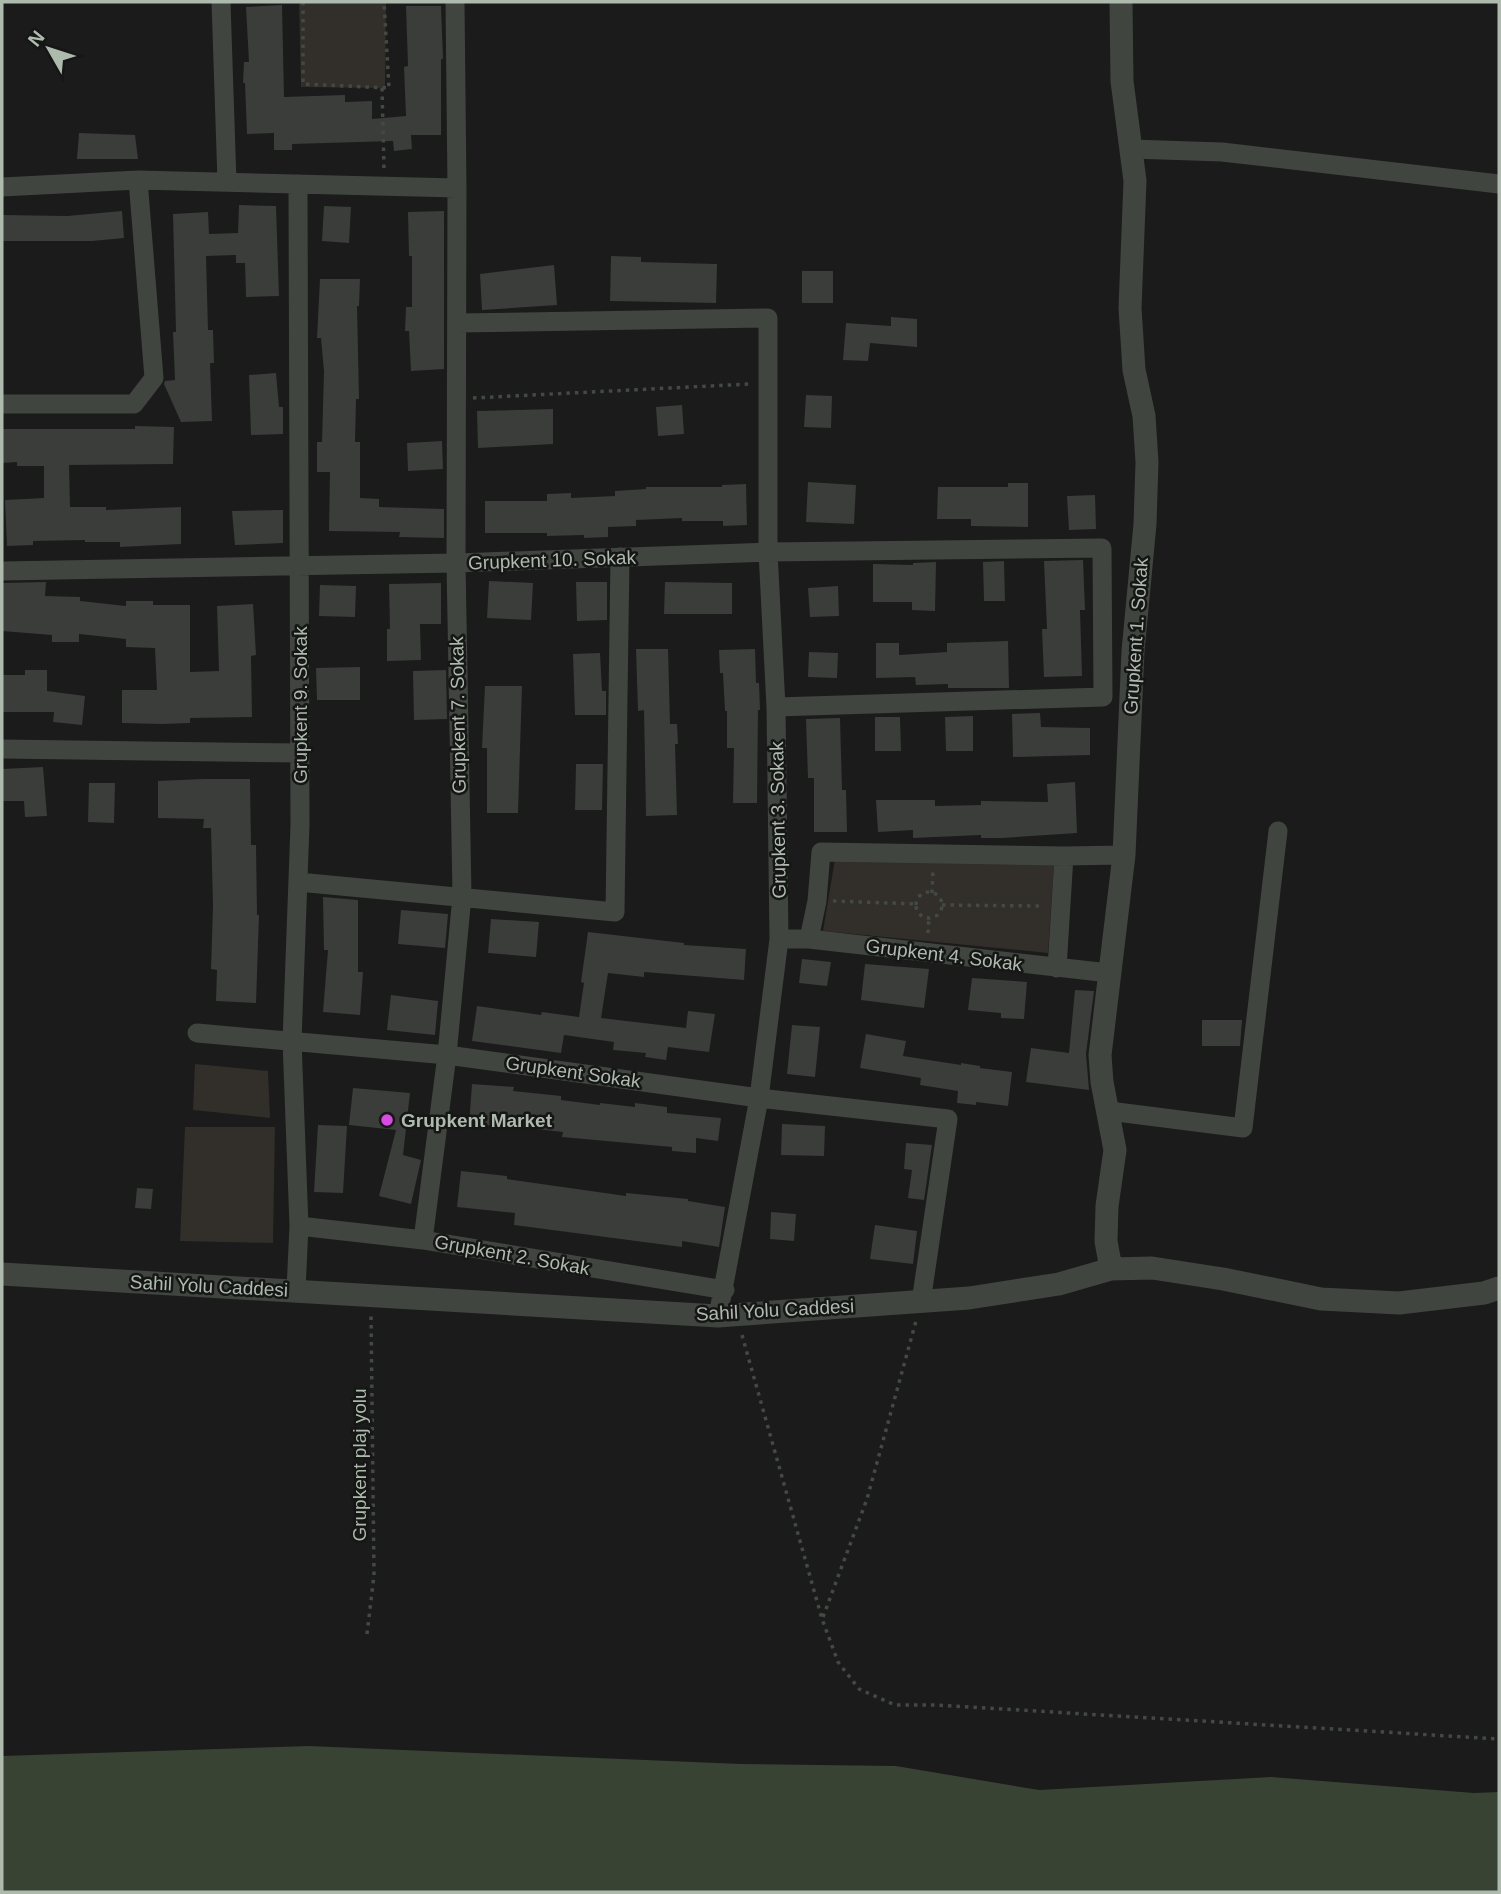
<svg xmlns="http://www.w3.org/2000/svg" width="1501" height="1894" viewBox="0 0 1501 1894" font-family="Helvetica,sans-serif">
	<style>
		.green { fill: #322e2a }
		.water { fill: #384334 }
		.building { fill: #3a3d3a }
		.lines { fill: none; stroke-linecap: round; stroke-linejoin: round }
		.path { stroke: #434943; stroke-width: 3.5; stroke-dasharray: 3.5 5; stroke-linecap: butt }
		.minor { stroke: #404540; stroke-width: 19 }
		.tertiary { stroke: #404540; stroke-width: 23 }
		.poi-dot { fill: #d84be2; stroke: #151615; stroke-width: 2.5 }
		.labels { text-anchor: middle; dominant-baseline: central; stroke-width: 5; stroke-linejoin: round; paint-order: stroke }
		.street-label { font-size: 19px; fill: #aebaad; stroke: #151615 }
		.poi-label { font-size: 19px; font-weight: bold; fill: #aebaad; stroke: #151615; text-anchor: start }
	</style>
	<rect width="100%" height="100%" fill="#1a1b1a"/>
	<path class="green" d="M 299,2 L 386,2 L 385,88 L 301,87 Z
		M 835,859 L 1054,863 L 1048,953 L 823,931 Z
		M 195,1064 L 268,1071 L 270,1118 L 193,1110 Z
		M 185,1127 L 275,1127 L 273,1243 L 180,1241 Z"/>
	<path class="water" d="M 309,1746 L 741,1764 L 896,1766 L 1039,1790 L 1271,1777 L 1474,1793 L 1499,1792 L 1499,1892 L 2,1892 L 2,1756 Z"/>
	<path class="building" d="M 282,5 L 284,97 L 345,95 L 345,102 L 372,101 L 372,119 L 406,116 L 404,67 L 408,66 L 406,6 L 441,6 L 443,59 L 441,59 L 441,135 L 411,135 L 412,149 L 394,151 L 393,141 L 292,144 L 292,150 L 274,150 L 274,133 L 247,134 L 245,83 L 243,83 L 244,62 L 249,62 L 246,7 Z
		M 79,133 L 135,135 L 138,159 L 77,159 Z
		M 239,205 L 276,206 L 279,296 L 246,297 L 245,263 L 236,263 L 236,255 L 206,256 L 208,330 L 213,330 L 214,363 L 210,363 L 212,421 L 181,422 L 164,384 L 165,381 L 175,380 L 173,332 L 176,332 L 173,214 L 208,212 L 209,234 L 238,233 Z
		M 324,206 L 351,207 L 349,243 L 322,241 Z
		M 122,211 L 124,238 L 92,241 L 2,241 L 2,215 L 67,216 Z
		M 444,211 L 444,369 L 411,371 L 409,331 L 405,331 L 406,307 L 412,307 L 412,256 L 409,256 L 408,212 Z
		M 611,256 L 641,257 L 641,262 L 717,264 L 716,303 L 610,301 Z
		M 554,265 L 557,305 L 482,310 L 480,274 Z
		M 802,271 L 833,271 L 833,303 L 802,303 Z
		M 320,279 L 360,279 L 359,306 L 357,306 L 359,399 L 356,399 L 355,442 L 360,442 L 360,498 L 379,499 L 379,507 L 444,509 L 444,538 L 399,537 L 400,532 L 329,531 L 330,472 L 317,472 L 317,442 L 322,442 L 324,371 L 321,338 L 317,338 Z
		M 891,317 L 917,319 L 917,347 L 870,343 L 868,361 L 843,360 L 846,323 L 891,326 Z
		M 276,373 L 279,407 L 283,407 L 283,434 L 251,435 L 249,375 Z
		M 806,395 L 832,396 L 831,428 L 804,427 Z
		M 682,405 L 684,434 L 658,436 L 656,407 Z
		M 553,409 L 553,444 L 478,448 L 477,411 Z
		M 135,426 L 174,427 L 173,464 L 69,465 L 70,507 L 106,507 L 106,510 L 181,507 L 181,544 L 120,547 L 120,542 L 85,542 L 85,540 L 33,541 L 33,545 L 7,546 L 5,500 L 44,498 L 44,466 L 17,466 L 17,462 L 2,463 L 2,429 L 135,429 Z
		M 442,441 L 443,469 L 408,471 L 407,443 Z
		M 808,482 L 856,485 L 854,524 L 806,522 Z
		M 1008,483 L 1028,483 L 1028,527 L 971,526 L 971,519 L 937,519 L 938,487 L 1008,487 Z
		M 746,484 L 747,525 L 723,526 L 723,521 L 682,521 L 682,518 L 636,520 L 636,526 L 608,527 L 608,537 L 584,538 L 584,535 L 547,536 L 547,533 L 485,533 L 485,501 L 547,501 L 547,494 L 571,493 L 571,498 L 615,496 L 615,491 L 646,489 L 646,487 L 722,487 L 722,485 Z
		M 1095,495 L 1096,529 L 1069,530 L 1067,496 Z
		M 283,510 L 283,543 L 235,545 L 232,511 Z
		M 1083,560 L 1085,610 L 1080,610 L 1082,676 L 1044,677 L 1042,629 L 1047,629 L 1044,561 Z
		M 1004,561 L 1005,601 L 984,601 L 983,562 Z
		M 936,562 L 935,611 L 912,610 L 912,602 L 873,602 L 873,564 L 913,565 L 913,563 Z
		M 489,581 L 533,583 L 531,620 L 487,618 Z
		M 46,582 L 45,596 L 80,597 L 80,601 L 126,606 L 126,601 L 153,601 L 153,605 L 190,605 L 190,672 L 219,671 L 217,606 L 253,604 L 256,655 L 251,656 L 252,717 L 190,718 L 190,723 L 163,724 L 122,723 L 122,690 L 157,690 L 155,648 L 126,647 L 126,639 L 79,634 L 79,642 L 52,642 L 52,635 L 2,631 L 2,583 Z
		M 576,582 L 607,582 L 607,620 L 577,621 Z
		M 665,582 L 732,583 L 732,614 L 664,614 Z
		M 441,583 L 441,624 L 420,624 L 421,660 L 387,661 L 387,629 L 390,629 L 389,584 Z
		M 320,585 L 356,586 L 355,617 L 319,616 Z
		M 838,586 L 839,616 L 810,617 L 808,588 Z
		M 1008,641 L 1009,688 L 948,688 L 948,684 L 916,685 L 915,677 L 876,678 L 876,643 L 899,643 L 899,655 L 947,652 L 947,643 Z
		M 636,649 L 668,649 L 670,724 L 677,724 L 678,744 L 675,744 L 677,815 L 646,816 L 644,710 L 638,711 Z
		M 755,649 L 756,683 L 759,683 L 760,710 L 758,710 L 757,803 L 733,803 L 734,748 L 727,748 L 727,711 L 725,711 L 723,673 L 720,673 L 719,650 Z
		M 809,652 L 838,653 L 837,678 L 808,677 Z
		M 600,653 L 602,691 L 606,691 L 606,715 L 575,715 L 573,654 Z
		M 360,667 L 360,700 L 317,700 L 316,668 Z
		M 25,670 L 47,670 L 47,691 L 85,696 L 82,725 L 53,722 L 54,712 L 2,712 L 2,675 L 25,675 Z
		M 446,670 L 447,719 L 414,720 L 413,671 Z
		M 485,686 L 522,686 L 518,813 L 487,813 L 487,748 L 482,748 Z
		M 1040,713 L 1041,727 L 1090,728 L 1090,755 L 1013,757 L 1012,714 Z
		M 973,716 L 973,751 L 946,751 L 945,717 Z
		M 875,717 L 900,717 L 901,751 L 875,751 Z
		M 840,718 L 842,790 L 846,790 L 847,832 L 814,832 L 814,778 L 808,778 L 806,719 Z
		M 576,764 L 603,764 L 602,810 L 575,810 Z
		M 43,767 L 47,816 L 25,817 L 24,801 L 2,801 L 2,769 Z
		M 203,779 L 250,779 L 251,845 L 256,845 L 257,915 L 259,915 L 256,1003 L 216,1001 L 217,970 L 211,969 L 213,906 L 211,828 L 203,828 L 204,819 L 158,818 L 158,781 Z
		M 1075,782 L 1077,833 L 1002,838 L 981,838 L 981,835 L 913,838 L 913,830 L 878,832 L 876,800 L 935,800 L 935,806 L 981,805 L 981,801 L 1048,802 L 1047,784 Z
		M 89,783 L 115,783 L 114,823 L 88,822 Z
		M 323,897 L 358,900 L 358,972 L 363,972 L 360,1015 L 323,1012 L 328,950 L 324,950 Z
		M 401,910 L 448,914 L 445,948 L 398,944 Z
		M 491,919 L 539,922 L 536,957 L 488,953 Z
		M 588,932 L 684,943 L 684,945 L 746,949 L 744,980 L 644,972 L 644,977 L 608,973 L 601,1018 L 686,1028 L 688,1011 L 715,1014 L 709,1052 L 668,1047 L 666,1060 L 645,1057 L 646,1053 L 613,1050 L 614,1042 L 564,1035 L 561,1053 L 472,1041 L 477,1006 L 541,1015 L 542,1012 L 579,1017 L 584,983 L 581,982 Z
		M 802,959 L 831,962 L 827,986 L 799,983 Z
		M 865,964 L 929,969 L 924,1008 L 861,1000 Z
		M 972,978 L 1027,982 L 1024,1019 L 1001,1018 L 1001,1013 L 968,1010 Z
		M 1075,990 L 1094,991 L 1086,1054 L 1089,1090 L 1026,1082 L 1031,1048 L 1069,1053 Z
		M 391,995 L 438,1001 L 435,1035 L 387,1030 Z
		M 1202,1020 L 1242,1020 L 1240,1046 L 1202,1046 Z
		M 792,1025 L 820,1027 L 815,1077 L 787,1074 Z
		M 866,1034 L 906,1041 L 903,1056 L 961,1065 L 961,1063 L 980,1066 L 980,1068 L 1012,1072 L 1008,1106 L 976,1102 L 976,1105 L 957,1103 L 958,1091 L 920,1085 L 921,1078 L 860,1068 Z
		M 472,1084 L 514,1087 L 513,1091 L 561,1096 L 561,1100 L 600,1105 L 600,1103 L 635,1107 L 635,1103 L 667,1107 L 667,1113 L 721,1118 L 718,1141 L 696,1138 L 696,1153 L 672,1151 L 672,1147 L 562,1137 L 563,1132 L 510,1126 L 469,1125 Z
		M 353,1088 L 410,1093 L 403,1155 L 421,1160 L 411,1204 L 379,1196 L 396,1130 L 349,1125 Z
		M 782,1124 L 825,1126 L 824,1156 L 781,1155 Z
		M 318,1125 L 347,1126 L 343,1193 L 314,1192 Z
		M 906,1143 L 932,1145 L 924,1200 L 908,1198 L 912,1170 L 904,1169 Z
		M 461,1171 L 507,1176 L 507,1179 L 626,1196 L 626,1193 L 688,1199 L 688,1201 L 725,1207 L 719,1247 L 682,1241 L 682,1247 L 514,1225 L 515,1213 L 457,1207 Z
		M 137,1188 L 153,1189 L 151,1209 L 135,1208 Z
		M 771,1212 L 796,1214 L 794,1241 L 770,1239 Z
		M 875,1225 L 917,1231 L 913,1264 L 870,1259 Z"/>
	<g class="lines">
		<path class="path" d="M 303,2 L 303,84 L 389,88 L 384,2
			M 382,88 L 384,170
			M 473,398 L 749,384
			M916 905a13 13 0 1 1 26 0a13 13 0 1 1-26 0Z
			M 932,893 L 933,870
			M 833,901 L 917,904
			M 942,905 L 1041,906
			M 928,933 L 929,918
			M 742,1335 L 822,1619 L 838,1662 L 859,1689 L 895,1705 L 936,1705 L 1499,1739
			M 823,1617 L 867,1499 L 916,1321
			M 367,1634 L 374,1575 L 371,1314"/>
		<path class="minor" d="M 221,2 L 227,182
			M 1131,149 L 1222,152 L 1499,184
			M 2,187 L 138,180 L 457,188
			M 457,323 L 768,318 L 768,552 L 776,707 L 779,939 L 759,1098 L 718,1316
			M 2,404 L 134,404 L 154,378 L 138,180
			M 2,571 L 456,563 L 768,552 L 1102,548 L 1103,697 L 776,707
			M 2,749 L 300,753
			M 1064,856 L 1124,855
			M 298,882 L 615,912 L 620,557
			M 779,939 L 809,939 L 1109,973
			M 809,939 L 817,901 L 821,852 L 1064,856 L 1057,968
			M 197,1033 L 447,1055 L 759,1098 L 948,1119 L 921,1302
			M 1109,1111 L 1243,1128 L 1278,831
			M 299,1226 L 423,1240 L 725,1290
			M 423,1240 L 447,1055 L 462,896 L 456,563 L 457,188 L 455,2
			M 296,1290 L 299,1226 L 292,1041 L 300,825 L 298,184"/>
		<path class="tertiary" d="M 1111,1269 L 1106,1241 L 1107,1206 L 1115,1150 L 1102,1082 L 1100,1055 L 1124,855 L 1133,651 L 1145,524 L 1147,462 L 1144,416 L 1134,370 L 1130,308 L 1135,181 L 1122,81 L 1121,2
			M 2,1274 L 718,1316 L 969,1298 L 1059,1284 L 1111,1269 L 1152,1268 L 1223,1279 L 1321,1299 L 1399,1303 L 1484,1293 L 1499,1288"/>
	</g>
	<circle class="poi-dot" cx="387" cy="1120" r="7"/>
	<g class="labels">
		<g class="street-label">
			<text transform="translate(552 560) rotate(-2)">Grupkent 10. Sokak</text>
			<text transform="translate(1136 636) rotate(-86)">Grupkent 1. Sokak</text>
			<text transform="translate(300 705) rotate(-90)">Grupkent 9. Sokak</text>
			<text transform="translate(458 715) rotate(-91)">Grupkent 7. Sokak</text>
			<text transform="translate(778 820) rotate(-91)">Grupkent 3. Sokak</text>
			<text transform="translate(944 955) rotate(7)">Grupkent 4. Sokak</text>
			<text transform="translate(573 1072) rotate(8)">Grupkent Sokak</text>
			<text transform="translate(512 1255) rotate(10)">Grupkent 2. Sokak</text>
			<text transform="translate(209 1286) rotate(3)">Sahil Yolu Caddesi</text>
			<text transform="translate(775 1310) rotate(-3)">Sahil Yolu Caddesi</text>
			<text transform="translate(359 1465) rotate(-90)">Grupkent plaj yolu</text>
		</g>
		<g class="poi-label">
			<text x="401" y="1120">Grupkent Market</text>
		</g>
	</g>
	<rect width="1501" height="1894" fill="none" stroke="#aebaad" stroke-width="7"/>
	<g transform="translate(49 49) rotate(309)" stroke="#151615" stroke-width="5" paint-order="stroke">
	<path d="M0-5L12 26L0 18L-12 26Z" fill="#aebaad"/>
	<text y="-10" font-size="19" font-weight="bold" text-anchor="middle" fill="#aebaad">N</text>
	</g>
</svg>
